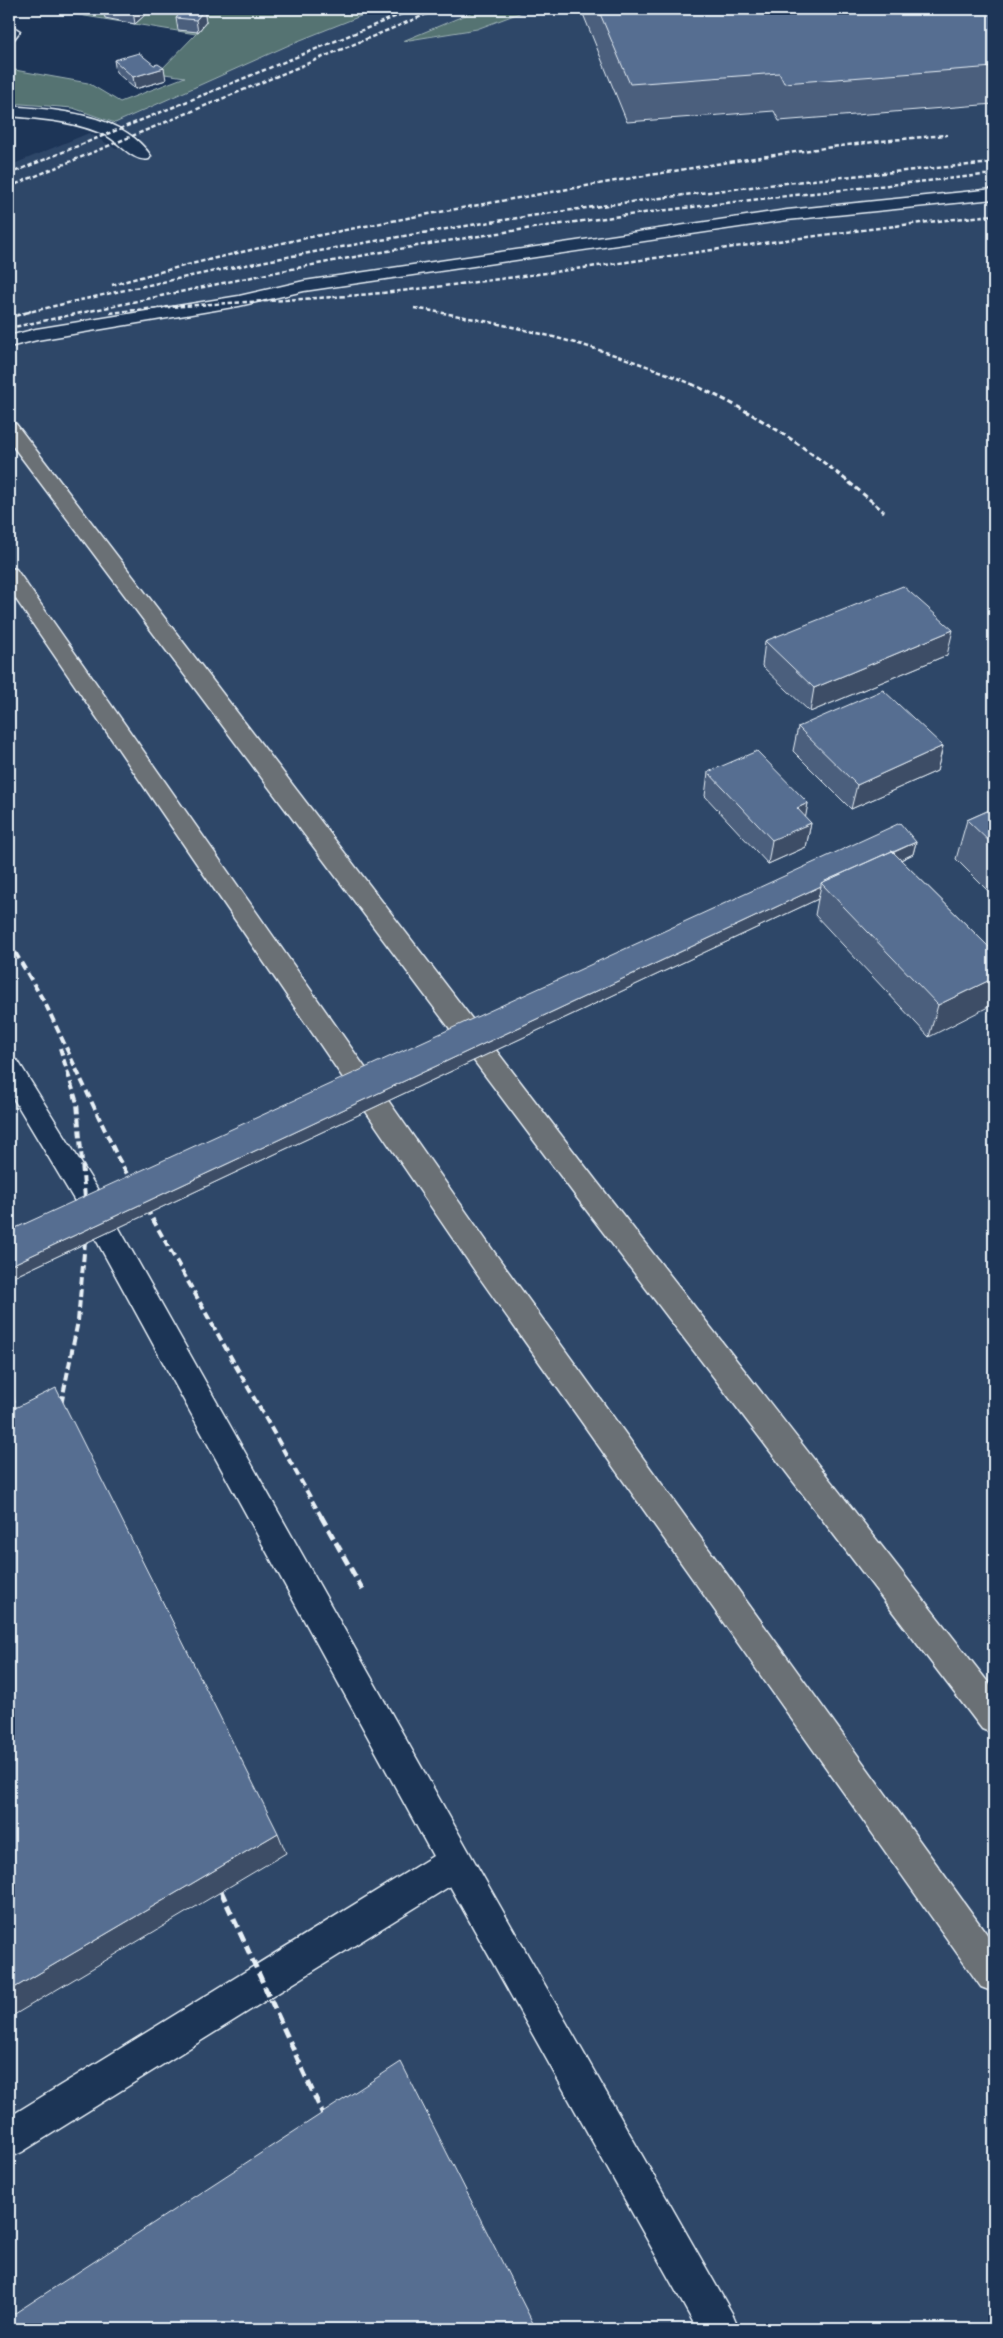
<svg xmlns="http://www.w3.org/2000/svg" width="1003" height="2338" viewBox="0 0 1003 2338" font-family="'Comic Neue',sans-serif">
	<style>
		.built { fill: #2e4668 }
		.green { fill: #547372; stroke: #9eb2b5 }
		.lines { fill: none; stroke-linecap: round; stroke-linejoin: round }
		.lane-casing { stroke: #e8f1f8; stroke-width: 3 }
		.street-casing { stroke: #e8f1f8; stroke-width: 3 }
		.highway-casing { stroke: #e8f1f8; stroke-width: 3 }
		.lane { fill: #1d3557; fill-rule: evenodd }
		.street { fill: #1d3557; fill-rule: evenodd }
		.highway { fill: #6b6f75; fill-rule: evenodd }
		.rail-far3 { stroke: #e8f1f8; stroke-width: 2.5; stroke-dasharray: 4.5 2.5; stroke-linecap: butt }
		.rail-far2 { stroke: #e8f1f8; stroke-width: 3; stroke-dasharray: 5.5 3; stroke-linecap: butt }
		.rail-far1 { stroke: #e8f1f8; stroke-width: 4; stroke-dasharray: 8 4; stroke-linecap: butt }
		.rail { stroke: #e8f1f8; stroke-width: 5; stroke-dasharray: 10 5; stroke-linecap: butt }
		.wall { fill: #4b5f7d; stroke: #e8f1f8 }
		.shaded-wall { fill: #3d4d66; stroke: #e8f1f8 }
		.building { fill: #576e91; stroke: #e8f1f8 }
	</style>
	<rect width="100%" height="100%" fill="#1d3557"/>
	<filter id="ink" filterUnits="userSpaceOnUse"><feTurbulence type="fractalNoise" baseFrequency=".02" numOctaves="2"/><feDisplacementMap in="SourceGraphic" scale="10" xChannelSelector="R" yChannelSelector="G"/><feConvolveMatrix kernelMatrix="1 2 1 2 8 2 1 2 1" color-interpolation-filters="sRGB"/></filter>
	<g filter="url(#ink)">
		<path class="built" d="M 378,9 L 480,9 L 406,40 L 477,29 L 530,9 L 994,9 L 994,2329 L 9,2329 L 9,166 L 89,133 L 116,149 L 140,139 L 115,123 L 298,41 Z"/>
		<path class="green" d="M 42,9 L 378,9 L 298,41 L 115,123 L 73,108 L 9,103 L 9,69 L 88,83 L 120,102 L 185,77 L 158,73 L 196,34 Z
			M 480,9 L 530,9 L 477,29 L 403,41 Z"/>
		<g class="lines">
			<defs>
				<path id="lane" d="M 12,26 L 20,31 L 14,39 L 9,41 L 9,27 Z
					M 994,189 L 994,199 L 787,220 L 304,291 L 239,306 L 37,340 L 9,347 L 9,336 L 36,329 L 239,296 L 304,281 L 787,210 Z
					M 9,1058 L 18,1061 L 96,1187 L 468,1850 L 733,2315 L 739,2329 L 697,2329 L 450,1886 L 22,2152 L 9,2158 L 9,2117 L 433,1856 L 76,1203 L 9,1091 Z"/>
				<path id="street" d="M 9,106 C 56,110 122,113 151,156 L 149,159 C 134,163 120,143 107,136 C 76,121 42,119 9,116 Z"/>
				<path id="highway" d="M 9,422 L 16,424 L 594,1178 L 994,1690 L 994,1734 L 982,1729 L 574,1194 L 9,441 Z
					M 9,568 L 16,569 L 497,1256 L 994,1944 L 994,1992 L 981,1987 L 477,1274 L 9,589 Z"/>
			</defs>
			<use href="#lane" class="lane-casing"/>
			<use href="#street" class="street-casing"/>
			<use href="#highway" class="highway-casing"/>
			<use href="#lane" class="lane"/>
			<use href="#street" class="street"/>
			<use href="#highway" class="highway"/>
			<path class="rail-far3" d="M 9,174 L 414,9
				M 9,187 L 439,9
				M 112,285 C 260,243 411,217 563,190 C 691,168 818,145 947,135
				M 414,308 C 511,324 604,346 694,385
				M 25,313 C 343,237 668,190 994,163
				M 110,313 C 206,301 303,302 400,291 C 598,269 795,235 994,215
				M 9,318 L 31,311
				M 9,328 C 145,300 280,269 417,246 C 608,214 801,194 994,174"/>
			<path class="rail-far2" d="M 691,384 C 763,415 825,460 884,512"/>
			<path class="rail-far1" d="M 9,942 L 46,1005 L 118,1158 L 322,1518
				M 60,1048 L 77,1103 L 86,1210
				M 9,1383 L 18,1422
				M 59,1415 L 78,1321 L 86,1230"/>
			<path class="rail" d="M 321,1516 L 365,1594
				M 221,1891 L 326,2121"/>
		</g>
		<path class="wall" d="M 103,9 L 146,9 L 147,13 L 135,24 L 105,18 Z
			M 581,9 L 994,9 L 994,104 L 779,121 L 774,111 L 627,122 Z
			M 204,10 L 206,22 L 198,32 L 178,30 L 176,18 Z
			M 114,60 L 166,80 L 135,89 L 116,72 Z
			M 765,641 L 947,655 L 810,712 L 762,666 Z
			M 798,727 L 943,746 L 937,771 L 851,809 L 793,751 Z
			M 708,772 L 808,803 L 805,817 L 811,823 L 806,847 L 768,864 L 705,796 Z
			M 994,808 L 994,897 L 956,859 L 967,820 Z
			M 916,842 L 913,854 L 901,860 L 994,952 L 929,1037 L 815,915 L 818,899 L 9,1279 L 9,1231 Z"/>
		<path class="shaded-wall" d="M 136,9 L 146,9 L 147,13 L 135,24 L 133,11 Z
			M 204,10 L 206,22 L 198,32 L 196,20 Z
			M 164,68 L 166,80 L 135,89 L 133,77 Z
			M 953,630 L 947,655 L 810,712 L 814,688 Z
			M 943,746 L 937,771 L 851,809 L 857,785 Z
			M 808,803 L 804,826 L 811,823 L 806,847 L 768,864 L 772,840 L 797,808 Z
			M 916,842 L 913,854 L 831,893 L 824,885 Z
			M 821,886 L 818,899 L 9,1279 L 9,1266 Z
			M 994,978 L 994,1004 L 929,1037 L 938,1005 Z
			M 278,1833 L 286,1853 L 9,2018 L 9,1991 Z"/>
		<path class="building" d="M 118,9 L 136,9 L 133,11 Z
			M 183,9 L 195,9 L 204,10 L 196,20 L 176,18 Z
			M 598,9 L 994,9 L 994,67 L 784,83 L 779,73 L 630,84 Z
			M 139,53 L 154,65 L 158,64 L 164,68 L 133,77 L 114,60 Z
			M 903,586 L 953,630 L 814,688 L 765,641 Z
			M 883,690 L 943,746 L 857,785 L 798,727 Z
			M 757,751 L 808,803 L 797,808 L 811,823 L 772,840 L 708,772 Z
			M 994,808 L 994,846 L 967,820 Z
			M 900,823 L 916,842 L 893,852 L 892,851 L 821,883 L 821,886 L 9,1266 L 9,1231 Z
			M 892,851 L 994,952 L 994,978 L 938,1005 L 821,883 Z
			M 56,1388 L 278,1833 L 9,1991 L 9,1411 Z
			M 401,2062 L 536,2329 L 9,2329 L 9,2317 Z"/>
	</g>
	<rect width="1003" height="2338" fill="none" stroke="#1d3557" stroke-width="30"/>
	<rect x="15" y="15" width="973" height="2308" fill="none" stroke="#e8f1f8" stroke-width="2" filter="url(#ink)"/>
</svg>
